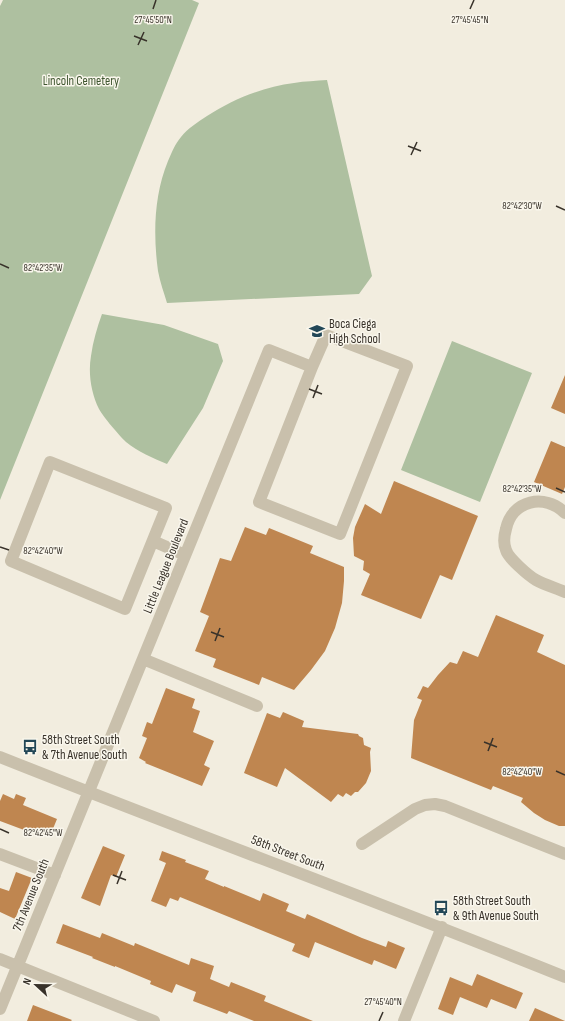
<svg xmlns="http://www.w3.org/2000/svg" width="565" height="1021" viewBox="0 0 565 1021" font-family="'Sofia Sans Condensed',sans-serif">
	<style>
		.green { fill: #aec0a0 }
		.building { fill: #bf8650 }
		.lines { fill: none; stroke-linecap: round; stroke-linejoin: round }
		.minor { stroke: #c9c0ac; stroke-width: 12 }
		.ticks { fill: none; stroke: #38322a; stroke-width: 1.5 }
		.labels { text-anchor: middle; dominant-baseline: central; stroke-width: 3; stroke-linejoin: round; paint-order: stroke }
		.park-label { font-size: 13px; fill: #3e552f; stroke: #f9f6ec }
		.poi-label { font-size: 13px; fill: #38322a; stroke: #f9f6ec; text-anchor: start }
		.street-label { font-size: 13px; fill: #38322a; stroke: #f9f6ec }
		.ticks-label { font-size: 10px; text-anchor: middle; fill: #38322a; stroke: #f9f6ec; stroke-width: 3; stroke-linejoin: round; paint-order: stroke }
	</style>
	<rect width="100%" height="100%" fill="#f2eddf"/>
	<path class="green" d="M 3,0 L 192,0 L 199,3 L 0,500 L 0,6 Z
		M 327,80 L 372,276 L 359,294 L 167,303 C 164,293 160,282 158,271 C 153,234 154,195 168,161 C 172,152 175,144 181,137 C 188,128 198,122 207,116 C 233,99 263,87 294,83 C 305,81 316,81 327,80 Z
		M 102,314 L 164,325 L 218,344 L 223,361 L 203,408 L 167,464 C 153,458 138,452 126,442 C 119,435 104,418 99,409 C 91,393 88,373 91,356 C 93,341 97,328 102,314 Z
		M 452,341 L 532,373 L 480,502 L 401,470 Z"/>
	<path class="building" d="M 565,375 L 565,414 L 551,408 Z
		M 551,441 L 565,447 L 565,487 L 562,494 L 534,482 Z
		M 394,481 L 478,516 L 452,580 L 440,575 L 421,619 L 361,595 L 370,574 L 363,570 L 364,561 L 354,556 L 353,538 L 355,527 L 365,504 L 381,514 Z
		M 245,527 L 266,535 L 269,528 L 313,546 L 310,553 L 344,567 L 344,581 L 342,603 L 335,628 L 325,651 L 311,670 L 294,690 L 262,677 L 259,685 L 213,667 L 216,659 L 195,651 L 209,616 L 200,612 L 220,558 L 231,561 Z
		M 496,615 L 544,635 L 537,652 L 565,665 L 565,826 L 559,826 L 545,820 L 534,813 L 521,802 L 523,798 L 493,786 L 491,790 L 411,758 L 414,720 L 422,700 L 417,698 L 423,686 L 428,688 L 438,675 L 450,662 L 457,664 L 463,651 L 478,657 Z
		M 166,688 L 195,699 L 192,708 L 200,711 L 193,732 L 214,741 L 204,765 L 210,768 L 202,786 L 145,763 L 146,762 L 139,758 L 147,738 L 142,736 L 147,722 L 152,724 Z
		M 283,712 L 304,721 L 302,727 L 358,734 L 359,736 L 363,738 L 364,745 L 371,748 L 370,752 L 371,771 L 366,783 L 358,792 L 355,792 L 351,796 L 346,793 L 343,797 L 338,794 L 331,802 L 285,768 L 277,787 L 244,773 L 267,713 L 280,718 Z
		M 3,794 L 14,799 L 16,794 L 26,798 L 23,805 L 57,819 L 50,836 L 26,827 L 24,830 L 0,821 L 0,801 Z
		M 103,846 L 125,855 L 116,877 L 111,875 L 100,906 L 81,898 L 91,874 Z
		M 162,851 L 186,860 L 185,862 L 209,871 L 205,879 L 224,887 L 224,886 L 260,901 L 263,893 L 289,904 L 286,911 L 305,919 L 307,914 L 362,938 L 386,947 L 388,941 L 405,948 L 396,969 L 374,960 L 372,965 L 315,942 L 309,958 L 292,951 L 295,944 L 180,897 L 178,901 L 170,898 L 166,907 L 151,901 L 166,863 L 159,860 Z
		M 16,872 L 32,878 L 15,919 L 0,912 L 0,888 L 9,891 Z
		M 63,924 L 100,938 L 102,933 L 134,946 L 135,943 L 189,965 L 191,958 L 214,966 L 210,979 L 229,987 L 231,982 L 266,996 L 264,1001 L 313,1021 L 254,1021 L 229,1011 L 227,1014 L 193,1001 L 196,992 L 176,984 L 172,993 L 150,984 L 151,981 L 115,966 L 115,967 L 92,958 L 93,957 L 56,943 Z
		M 477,974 L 523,993 L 516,1009 L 491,999 L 487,1008 L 460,997 L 453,1015 L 438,1009 L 450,977 L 472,986 Z
		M 33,1005 L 72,1020 L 71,1021 L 27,1021 Z
		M 535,1008 L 565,1021 L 529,1021 Z"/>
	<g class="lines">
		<path class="minor" d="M 50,462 L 166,508 L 125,609 L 11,561 Z
			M 565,513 C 545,493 512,500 506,529 C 504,536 503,543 506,550 C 508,558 529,576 536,580 C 545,585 556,588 565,592
			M 153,541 L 185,555
			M 143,659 L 257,706
			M 0,757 C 188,832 377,901 565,977
			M 362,844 L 415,809 L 425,805 L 435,804 L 445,806 L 565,854
			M 0,854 L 55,875
			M 0,959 L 154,1021
			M 0,1009 L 269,350 L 312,367 L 326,335 L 407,366 L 340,534 L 259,502 L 312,367
			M 404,1021 L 442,927"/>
	</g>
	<path class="ticks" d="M 153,9 L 156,0M 470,9 L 474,0M 134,36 L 147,41M 138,45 L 144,32M 408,146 L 421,151M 411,155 L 417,142M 556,206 L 565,210M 0,264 L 9,268M 309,389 L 322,394M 313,398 L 318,385M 556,488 L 565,492M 0,547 L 9,550M 211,632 L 224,637M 215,641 L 220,628M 484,742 L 497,747M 488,751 L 493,738M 556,771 L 565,775M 0,829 L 9,833M 113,875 L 126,880M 117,884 L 122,871M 379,1021 L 383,1012"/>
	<defs>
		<symbol id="school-bare" viewBox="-9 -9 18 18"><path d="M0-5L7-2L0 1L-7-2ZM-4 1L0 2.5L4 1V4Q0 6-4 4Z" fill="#224757" stroke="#f9f6ec" stroke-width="2.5" paint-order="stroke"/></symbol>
		<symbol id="bus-bare" viewBox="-9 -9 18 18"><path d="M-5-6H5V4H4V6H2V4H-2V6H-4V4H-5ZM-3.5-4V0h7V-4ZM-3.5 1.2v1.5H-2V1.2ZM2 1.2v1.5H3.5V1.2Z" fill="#224757" stroke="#f9f6ec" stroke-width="2.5" paint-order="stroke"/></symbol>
	</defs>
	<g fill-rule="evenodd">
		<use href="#school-bare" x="306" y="320" width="22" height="22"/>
		<use href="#bus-bare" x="19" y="736" width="22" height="22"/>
		<use href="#bus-bare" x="430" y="897" width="22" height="22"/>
	</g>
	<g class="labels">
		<g class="park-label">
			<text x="81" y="81">Lincoln Cemetery</text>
		</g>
		<g class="poi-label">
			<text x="329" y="324">Boca Ciega<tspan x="329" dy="15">High School</tspan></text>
			<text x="42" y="740">58th Street South<tspan x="42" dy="15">&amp; 7th Avenue South</tspan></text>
			<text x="453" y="901">58th Street South<tspan x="453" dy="15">&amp; 9th Avenue South</tspan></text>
		</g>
		<g class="street-label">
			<text transform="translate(166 566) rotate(-68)">Little League Boulevard</text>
			<text transform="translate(288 853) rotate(21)">58th Street South</text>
			<text transform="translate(31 895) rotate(-68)">7th Avenue South</text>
		</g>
	</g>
	<g class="ticks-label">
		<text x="470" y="23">27°45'45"N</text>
		<text x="153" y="23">27°45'50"N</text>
		<text x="522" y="209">82°42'30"W</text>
		<text x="43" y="271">82°42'35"W</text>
		<text x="522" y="492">82°42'35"W</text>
		<text x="43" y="554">82°42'40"W</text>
		<text x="522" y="775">82°42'40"W</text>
		<text x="43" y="836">82°42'45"W</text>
		<text x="383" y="1005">27°45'40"N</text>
	</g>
	<g transform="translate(36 985) rotate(292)" stroke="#f9f6ec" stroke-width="3" paint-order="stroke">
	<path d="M0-3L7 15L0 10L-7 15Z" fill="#38322a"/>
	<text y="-6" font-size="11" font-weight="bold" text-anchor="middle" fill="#38322a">N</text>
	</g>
</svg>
